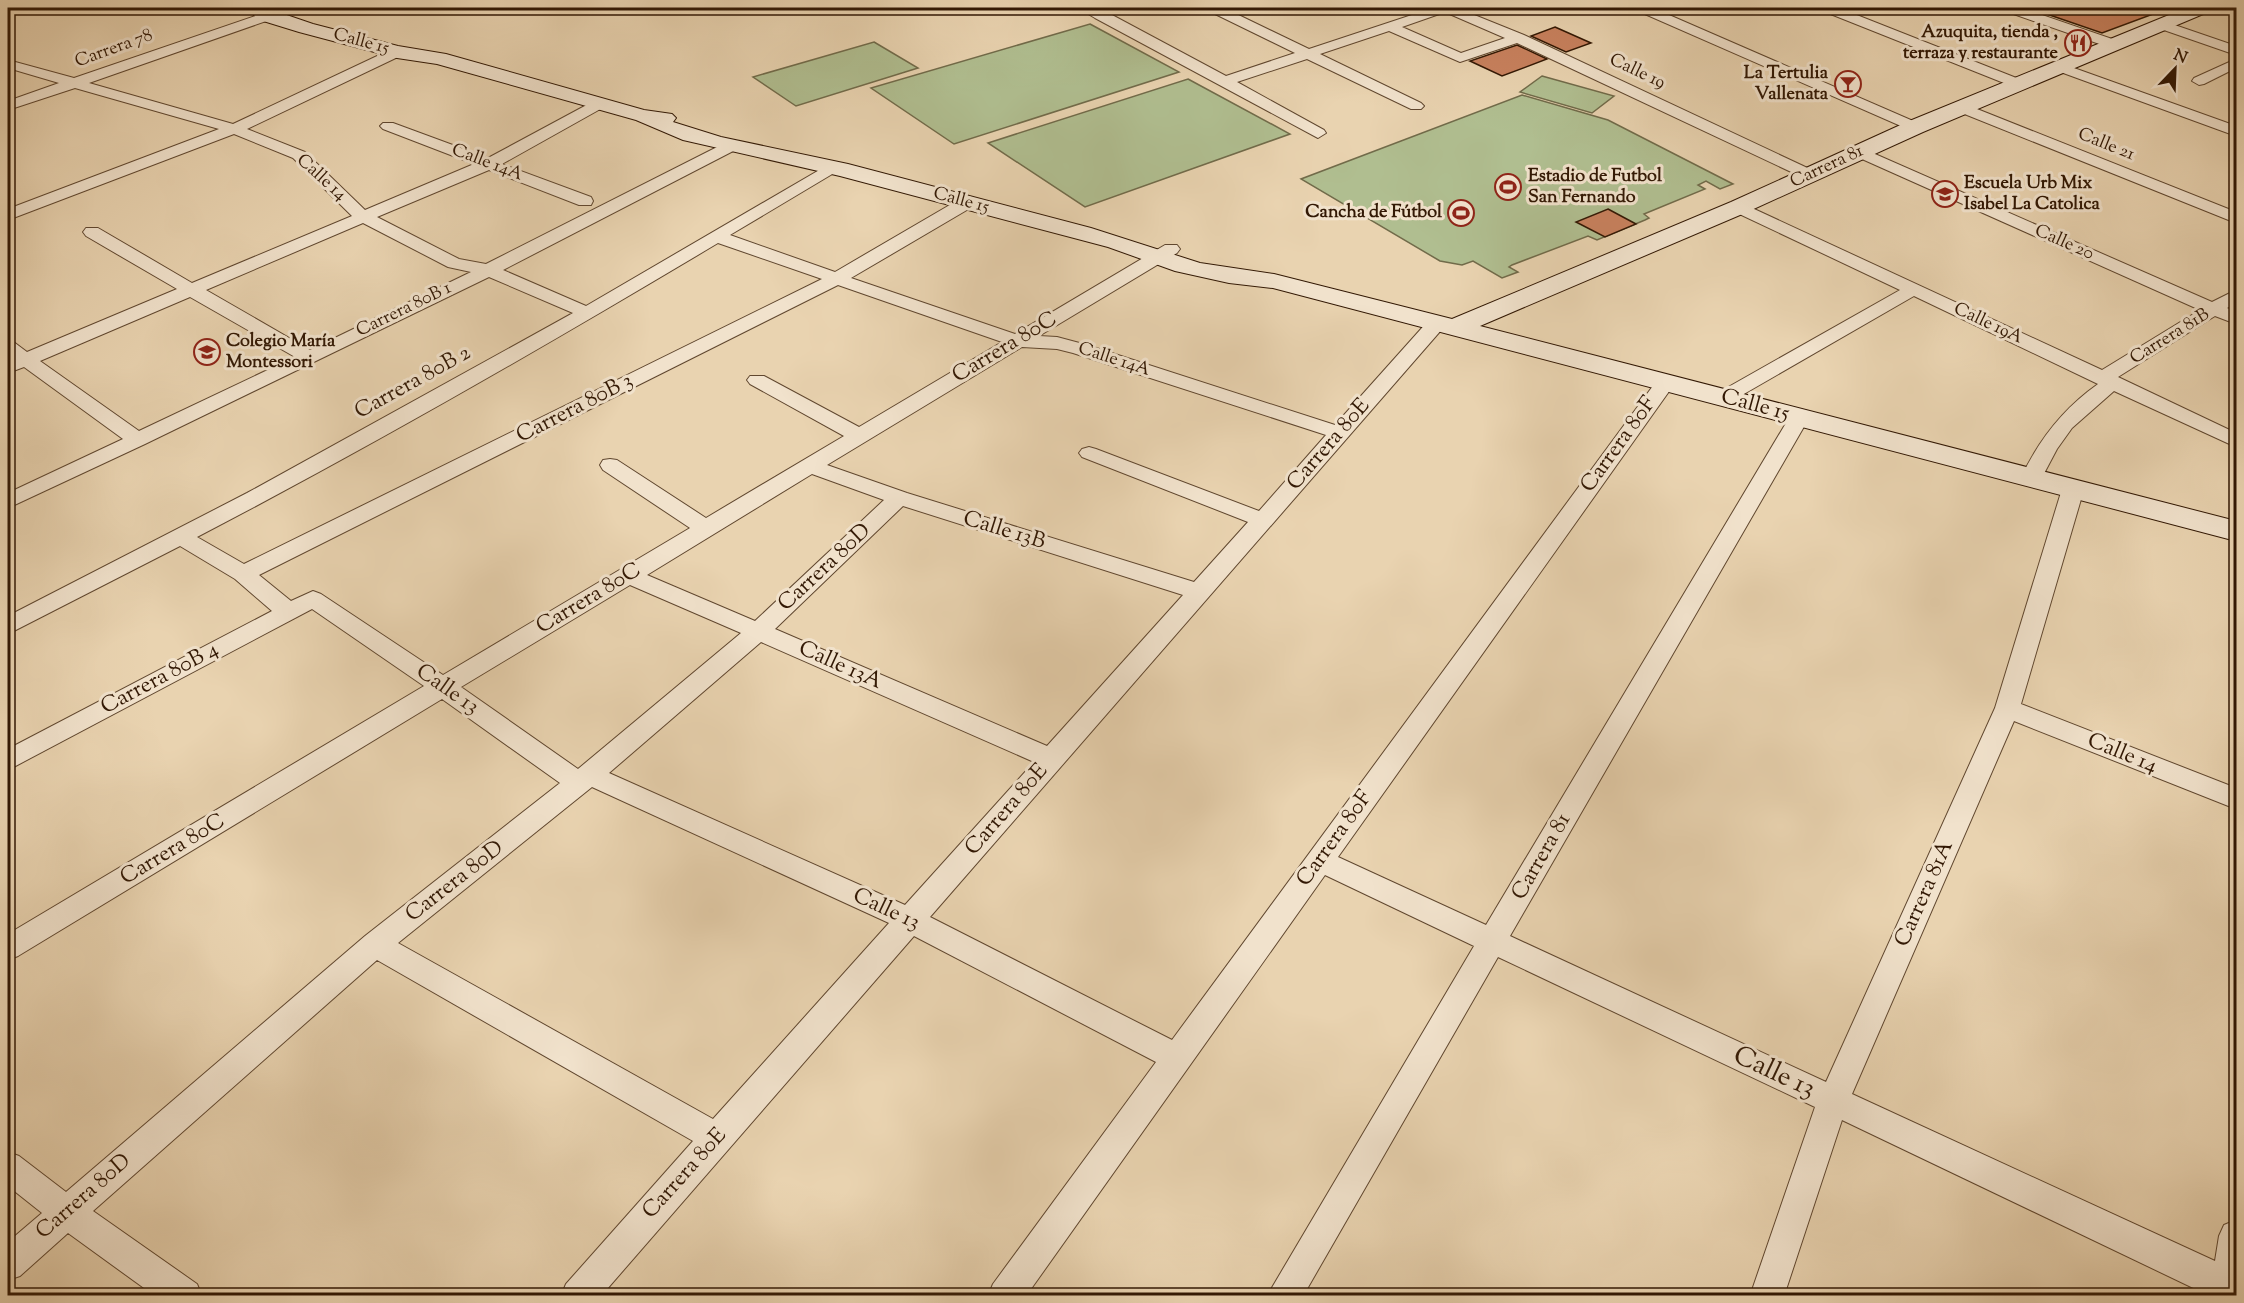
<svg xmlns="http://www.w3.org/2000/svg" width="2244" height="1303" viewBox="0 0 2244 1303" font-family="'Sorts Mill Goudy',serif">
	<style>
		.green { fill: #b0be90; stroke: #716b4a; stroke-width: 1.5 }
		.building { fill: #c8815e; stroke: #321804; stroke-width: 1.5 }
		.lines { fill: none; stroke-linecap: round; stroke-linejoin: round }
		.street-casing { stroke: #60472f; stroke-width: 2 }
		.secondary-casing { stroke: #321804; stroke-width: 2 }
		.street { fill: #f1e2cc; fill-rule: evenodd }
		.secondary { fill: #f1e2cc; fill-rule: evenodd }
		.labels { text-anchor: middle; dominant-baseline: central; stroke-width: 6; stroke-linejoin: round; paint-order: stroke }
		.far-poi-label { font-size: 18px; font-weight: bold; fill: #321804; stroke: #f1e2cc; text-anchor: end }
		.far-street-label { font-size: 18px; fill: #321804; stroke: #f1e2cc }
		.street-label { font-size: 22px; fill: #321804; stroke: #f1e2cc }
		.near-street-label { font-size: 27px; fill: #321804; stroke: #f1e2cc }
	</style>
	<rect width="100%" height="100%" fill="#e9d3b0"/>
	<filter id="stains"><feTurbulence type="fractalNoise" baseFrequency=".00333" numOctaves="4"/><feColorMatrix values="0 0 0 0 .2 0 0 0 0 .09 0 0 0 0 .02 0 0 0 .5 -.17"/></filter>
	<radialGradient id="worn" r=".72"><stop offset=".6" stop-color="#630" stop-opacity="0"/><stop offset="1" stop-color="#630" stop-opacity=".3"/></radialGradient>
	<path class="green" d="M 1090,24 L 1179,72 L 954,144 L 871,88 Z
		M 874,42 L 918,68 L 796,106 L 753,77 Z
		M 1542,76 L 1614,96 L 1592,113 L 1520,92 Z
		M 1188,79 L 1290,134 L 1085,207 L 988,143 Z
		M 1522,95 L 1608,120 L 1733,184 L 1720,189 L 1706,181 L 1698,185 L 1705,189 L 1644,214 L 1649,218 L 1645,220 L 1597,240 L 1588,236 L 1512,265 L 1509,267 L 1518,272 L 1502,278 L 1473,261 L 1462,265 L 1440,261 L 1301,179 Z"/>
	<path class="building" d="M 2036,8 L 2164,8 L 2164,10 L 2102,33 L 2035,10 Z
		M 1555,27 L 1591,43 L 1566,52 L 1531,36 Z
		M 1517,45 L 1547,59 L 1502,76 L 1470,61 Z
		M 1608,209 L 1636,224 L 1605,237 L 1576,222 Z"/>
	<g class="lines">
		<defs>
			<path id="street" d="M 1084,8 L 1099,8 L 1226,76 L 1295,53 L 1209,11 L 1208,8 L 1224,8 L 1309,49 L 1433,8 L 1457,8 L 1524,35 L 1816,172 L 1818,175 L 1816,178 L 1804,178 L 1517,43 L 1460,62 L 1389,31 L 1320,54 L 1421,103 L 1424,106 L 1421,109 L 1411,109 L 1307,59 L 1237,82 L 1324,130 L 1326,133 L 1318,138 L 1095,18 L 1085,12 ZM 1445,12 L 1505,38 L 1461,53 L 1402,27 Z
				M 1636,8 L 1653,8 L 1920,124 L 1923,127 L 1920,130 L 1910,130 L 1638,11 Z
				M 1821,8 L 1839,8 L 2024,81 L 2026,84 L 2019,88 L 2014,87 L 1823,11 Z
				M 2003,8 L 2022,8 L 2118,41 L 2120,44 L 2113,48 L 2108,47 L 2005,11 Z
				M 2193,8 L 2208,8 L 2201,12 Z
				M 267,12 L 272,13 L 274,16 L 272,19 L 89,83 L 233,124 L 392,49 L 402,49 L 404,52 L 402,55 L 247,129 L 305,152 L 365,210 L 474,164 L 383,129 L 380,126 L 383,123 L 393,123 L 488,158 L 594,101 L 604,101 L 607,104 L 604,107 L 502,164 L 591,197 L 593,201 L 591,205 L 579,205 L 489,170 L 377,217 L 459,259 L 486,264 L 727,142 L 739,142 L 741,145 L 739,148 L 503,270 L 586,306 L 833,162 L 841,167 L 839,170 L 730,235 L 835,272 L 960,199 L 972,199 L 974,203 L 972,207 L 851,278 L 1015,334 L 1165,245 L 1177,245 L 1180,249 L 1177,253 L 1039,336 L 1057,337 L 1087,345 L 1335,425 L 1429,320 L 1443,320 L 1445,324 L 1443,328 L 930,917 L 1172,1040 L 1658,379 L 1672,379 L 1675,383 L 1338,857 L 1486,925 L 1789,418 L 1792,414 L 1806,414 L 1809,418 L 1510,936 L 1826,1082 L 1995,708 L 2062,489 L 2065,484 L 2073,482 L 2081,484 L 2084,489 L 2021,704 L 2236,788 L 2236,809 L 2014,721 L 1852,1094 L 2215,1261 L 2219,1236 L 2224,1225 L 2236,1220 L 2236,1296 L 2210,1296 L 1842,1120 L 1784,1296 L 1750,1296 L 1815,1107 L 1498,957 L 1303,1296 L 1267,1296 L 1474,946 L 1325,875 L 1026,1296 L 988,1296 L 993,1284 L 1156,1062 L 914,936 L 601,1296 L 561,1296 L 566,1284 L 693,1141 L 377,960 L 93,1211 L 197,1284 L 202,1296 L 155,1296 L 68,1233 L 20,1276 L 8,1280 L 8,1242 L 42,1213 L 8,1186 L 8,1152 L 19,1156 L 66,1192 L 365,936 L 560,783 L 442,699 L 18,956 L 8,960 L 8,934 L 424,686 L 312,609 L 8,770 L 8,749 L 272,611 L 235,579 L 180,546 L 8,634 L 8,616 L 247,493 L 573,313 L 489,277 L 145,444 L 8,508 L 8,493 L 123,439 L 24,367 L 8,373 L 8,360 L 12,358 L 8,356 L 8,341 L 15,343 L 27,352 L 177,289 L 86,236 L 83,232 L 86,228 L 98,228 L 192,283 L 352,216 L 293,158 L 234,134 L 8,220 L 8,209 L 219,129 L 75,88 L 8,110 L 8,101 L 59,83 L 8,68 L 8,60 L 74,78 ZM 363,223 L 448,267 L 471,272 L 310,350 L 206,290 ZM 718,243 L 822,279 L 244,564 L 197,537 C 374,445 547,345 718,243 ZM 838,285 L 1002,342 L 859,427 L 764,376 L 750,376 L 747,380 L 750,384 L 844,436 L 706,518 L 617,460 L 610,459 L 603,460 L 600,465 L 603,470 L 690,528 L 443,675 L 321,594 L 313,591 L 291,601 L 259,575 ZM 190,297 L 295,357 L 139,431 L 40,361 ZM 1022,347 L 1057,349 L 1073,353 L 1326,435 L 1259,511 L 1096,449 L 1089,447 L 1082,449 L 1079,453 L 1082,457 L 1248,522 L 1194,582 L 907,493 L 827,465 ZM 812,474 L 884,500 L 755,621 L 647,575 ZM 903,506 L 1183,595 L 1047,746 L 775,629 ZM 630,585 L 741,633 L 578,769 L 461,687 ZM 761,642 L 1034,762 L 905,905 L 609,773 ZM 592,787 L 889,923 L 713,1119 L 398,943 Z
				M 2163,21 L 2236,46 L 2236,55 L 2158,28 L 2156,25 Z
				M 2236,59 L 2236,68 L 2204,84 L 2199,85 L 2192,81 L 2194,78 Z
				M 2060,63 L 2236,126 L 2236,136 L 2055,70 L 2053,67 Z
				M 1962,103 L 2236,212 L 2236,223 L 1957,111 L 1954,108 L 1957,105 Z
				M 1859,147 L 2212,302 L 2236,290 L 2236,303 L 2227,308 L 2236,312 L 2236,324 L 2215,316 L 2118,377 L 2236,433 L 2236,447 L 2114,391 L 2072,428 L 2057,449 L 2039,483 L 2032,484 L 2025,483 L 2021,478 C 2039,439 2064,408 2098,384 L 1914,296 L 1730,402 L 1716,402 L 1713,398 L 1716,394 L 1900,290 L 1733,211 L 1731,207 L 1733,203 L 1739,202 L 2102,370 L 2200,310 L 1853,155 L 1851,152 L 1853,149 Z"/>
			<path id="secondary" d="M 245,8 L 266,8 L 313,24 L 398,46 L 446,54 L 644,110 L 672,114 L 676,118 L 673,122 L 721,137 L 848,164 L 1091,228 L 1200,263 L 1274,274 L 1452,319 L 1731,202 L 1907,122 L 2186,8 L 2210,8 L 2208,12 L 1923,132 L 1747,212 L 1480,326 L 2236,521 L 2236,541 L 1273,288 L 1229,283 L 1175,271 L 1108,247 L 1074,238 L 840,176 L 683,140 L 636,120 L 437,64 L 397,58 L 299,32 L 260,20 Z"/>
		</defs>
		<use href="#street" class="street-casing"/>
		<use href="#secondary" class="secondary-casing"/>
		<use href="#street" class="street"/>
		<use href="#secondary" class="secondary"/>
	</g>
	<defs>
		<symbol id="restaurant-ring" viewBox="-11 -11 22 22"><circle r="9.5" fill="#f1e2cc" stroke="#8f2418" stroke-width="1.5"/><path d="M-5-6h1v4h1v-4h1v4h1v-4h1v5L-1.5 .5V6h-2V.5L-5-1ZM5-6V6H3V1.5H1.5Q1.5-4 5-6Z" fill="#8f2418"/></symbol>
		<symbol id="bar-ring" viewBox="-11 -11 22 22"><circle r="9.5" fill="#f1e2cc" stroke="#8f2418" stroke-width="1.5"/><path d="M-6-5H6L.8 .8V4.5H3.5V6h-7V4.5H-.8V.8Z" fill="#8f2418"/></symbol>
		<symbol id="stadium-ring" viewBox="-11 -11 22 22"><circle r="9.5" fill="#f1e2cc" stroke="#8f2418" stroke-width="1.5"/><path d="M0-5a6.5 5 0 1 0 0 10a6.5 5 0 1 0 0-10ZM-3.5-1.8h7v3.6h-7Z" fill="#8f2418"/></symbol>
		<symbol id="school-ring" viewBox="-11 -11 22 22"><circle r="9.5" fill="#f1e2cc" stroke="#8f2418" stroke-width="1.5"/><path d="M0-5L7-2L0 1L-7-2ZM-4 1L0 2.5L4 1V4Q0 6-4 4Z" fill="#8f2418"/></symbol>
	</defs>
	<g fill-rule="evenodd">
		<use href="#restaurant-ring" x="2063" y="28" width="30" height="30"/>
		<use href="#bar-ring" x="1833" y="69" width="30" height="30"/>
		<use href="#stadium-ring" x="1493" y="172" width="30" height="30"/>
		<use href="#school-ring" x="1930" y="179" width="30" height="30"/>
		<use href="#stadium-ring" x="1446" y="198" width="30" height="30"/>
		<use href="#school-ring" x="192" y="337" width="30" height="30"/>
	</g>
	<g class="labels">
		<g class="far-poi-label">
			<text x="2058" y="33">Azuquita, tienda ,<tspan x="2058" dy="21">terraza y restaurante</tspan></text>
			<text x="1828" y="74">La Tertulia<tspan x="1828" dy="21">Vallenata</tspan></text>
			<text x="1528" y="177" text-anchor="start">Estadio de Futbol<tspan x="1528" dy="21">San Fernando</tspan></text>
			<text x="1964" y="184" text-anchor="start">Escuela Urb Mix<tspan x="1964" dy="21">Isabel La Catolica</tspan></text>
			<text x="1442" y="213">Cancha de Fútbol</text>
			<text x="226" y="342" text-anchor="start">Colegio María<tspan x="226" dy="21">Montessori</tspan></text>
		</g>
		<g class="far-street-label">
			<text transform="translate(361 42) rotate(15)">Calle 15</text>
			<text transform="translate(114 49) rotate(-20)">Carrera 78</text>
			<text transform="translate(1637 72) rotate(25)">Calle 19</text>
			<text transform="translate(2106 145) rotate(22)">Calle 21</text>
			<text transform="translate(487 163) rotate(21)">Calle 14A</text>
			<text transform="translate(1827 167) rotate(-25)">Carrera 81</text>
			<text transform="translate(321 178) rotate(42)">Calle 14</text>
			<text transform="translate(961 201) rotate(15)">Calle 15</text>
			<text transform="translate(2064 243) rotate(24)">Calle 20</text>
			<text transform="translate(404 310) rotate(-26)">Carrera 80B 1</text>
			<text transform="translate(1988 324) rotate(25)">Calle 19A</text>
			<text transform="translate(2170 337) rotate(-32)">Carrera 81B</text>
			<text transform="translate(1114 360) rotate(18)">Calle 14A</text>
		</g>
		<g class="street-label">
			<text transform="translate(1005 348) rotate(-31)">Carrera 80C</text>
			<text transform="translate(413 383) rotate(-29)">Carrera 80B 2</text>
			<text transform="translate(1755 406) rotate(15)">Calle 15</text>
			<text transform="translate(575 409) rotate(-27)">Carrera 80B 3</text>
			<text transform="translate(1329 445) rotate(-49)">Carrera 80E</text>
			<text transform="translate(1619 445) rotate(-54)">Carrera 80F</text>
			<text transform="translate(1004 531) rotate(17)">Calle 13B</text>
			<text transform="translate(825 568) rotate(-43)">Carrera 80D</text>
			<text transform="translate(589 599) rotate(-31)">Carrera 80C</text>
			<text transform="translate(840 666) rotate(24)">Calle 13A</text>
			<text transform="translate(160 679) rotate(-28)">Carrera 80B 4</text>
			<text transform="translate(447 690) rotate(35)">Calle 13</text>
			<text transform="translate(2122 754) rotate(22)">Calle 14</text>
			<text transform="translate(1007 810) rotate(-49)">Carrera 80E</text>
			<text transform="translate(1335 839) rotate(-54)">Carrera 80F</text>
			<text transform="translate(173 850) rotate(-31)">Carrera 80C</text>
			<text transform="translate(1542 857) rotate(-60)">Carrera 81</text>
			<text transform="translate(455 882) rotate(-38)">Carrera 80D</text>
			<text transform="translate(1925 894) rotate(-66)">Carrera 81A</text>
			<text transform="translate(886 910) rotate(25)">Calle 13</text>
			<text transform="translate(685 1174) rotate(-48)">Carrera 80E</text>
			<text transform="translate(84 1197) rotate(-41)">Carrera 80D</text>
		</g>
		<g class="near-street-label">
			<text transform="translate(1774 1073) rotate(25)">Calle 13</text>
		</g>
	</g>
	<rect width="2244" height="1303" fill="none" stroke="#e9d3b0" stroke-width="30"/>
	<rect x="9" y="9" width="2226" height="1285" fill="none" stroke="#321804" stroke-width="3"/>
	<rect x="15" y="15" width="2214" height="1273" fill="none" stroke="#321804" stroke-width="1.5"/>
	<g transform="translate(2175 69) rotate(23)" stroke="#f1e2cc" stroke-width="4.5" paint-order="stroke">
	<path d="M0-4.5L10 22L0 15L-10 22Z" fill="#321804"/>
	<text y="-9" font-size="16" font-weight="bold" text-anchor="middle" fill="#321804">N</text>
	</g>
	<rect width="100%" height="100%" filter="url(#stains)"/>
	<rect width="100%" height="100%" fill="url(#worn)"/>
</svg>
